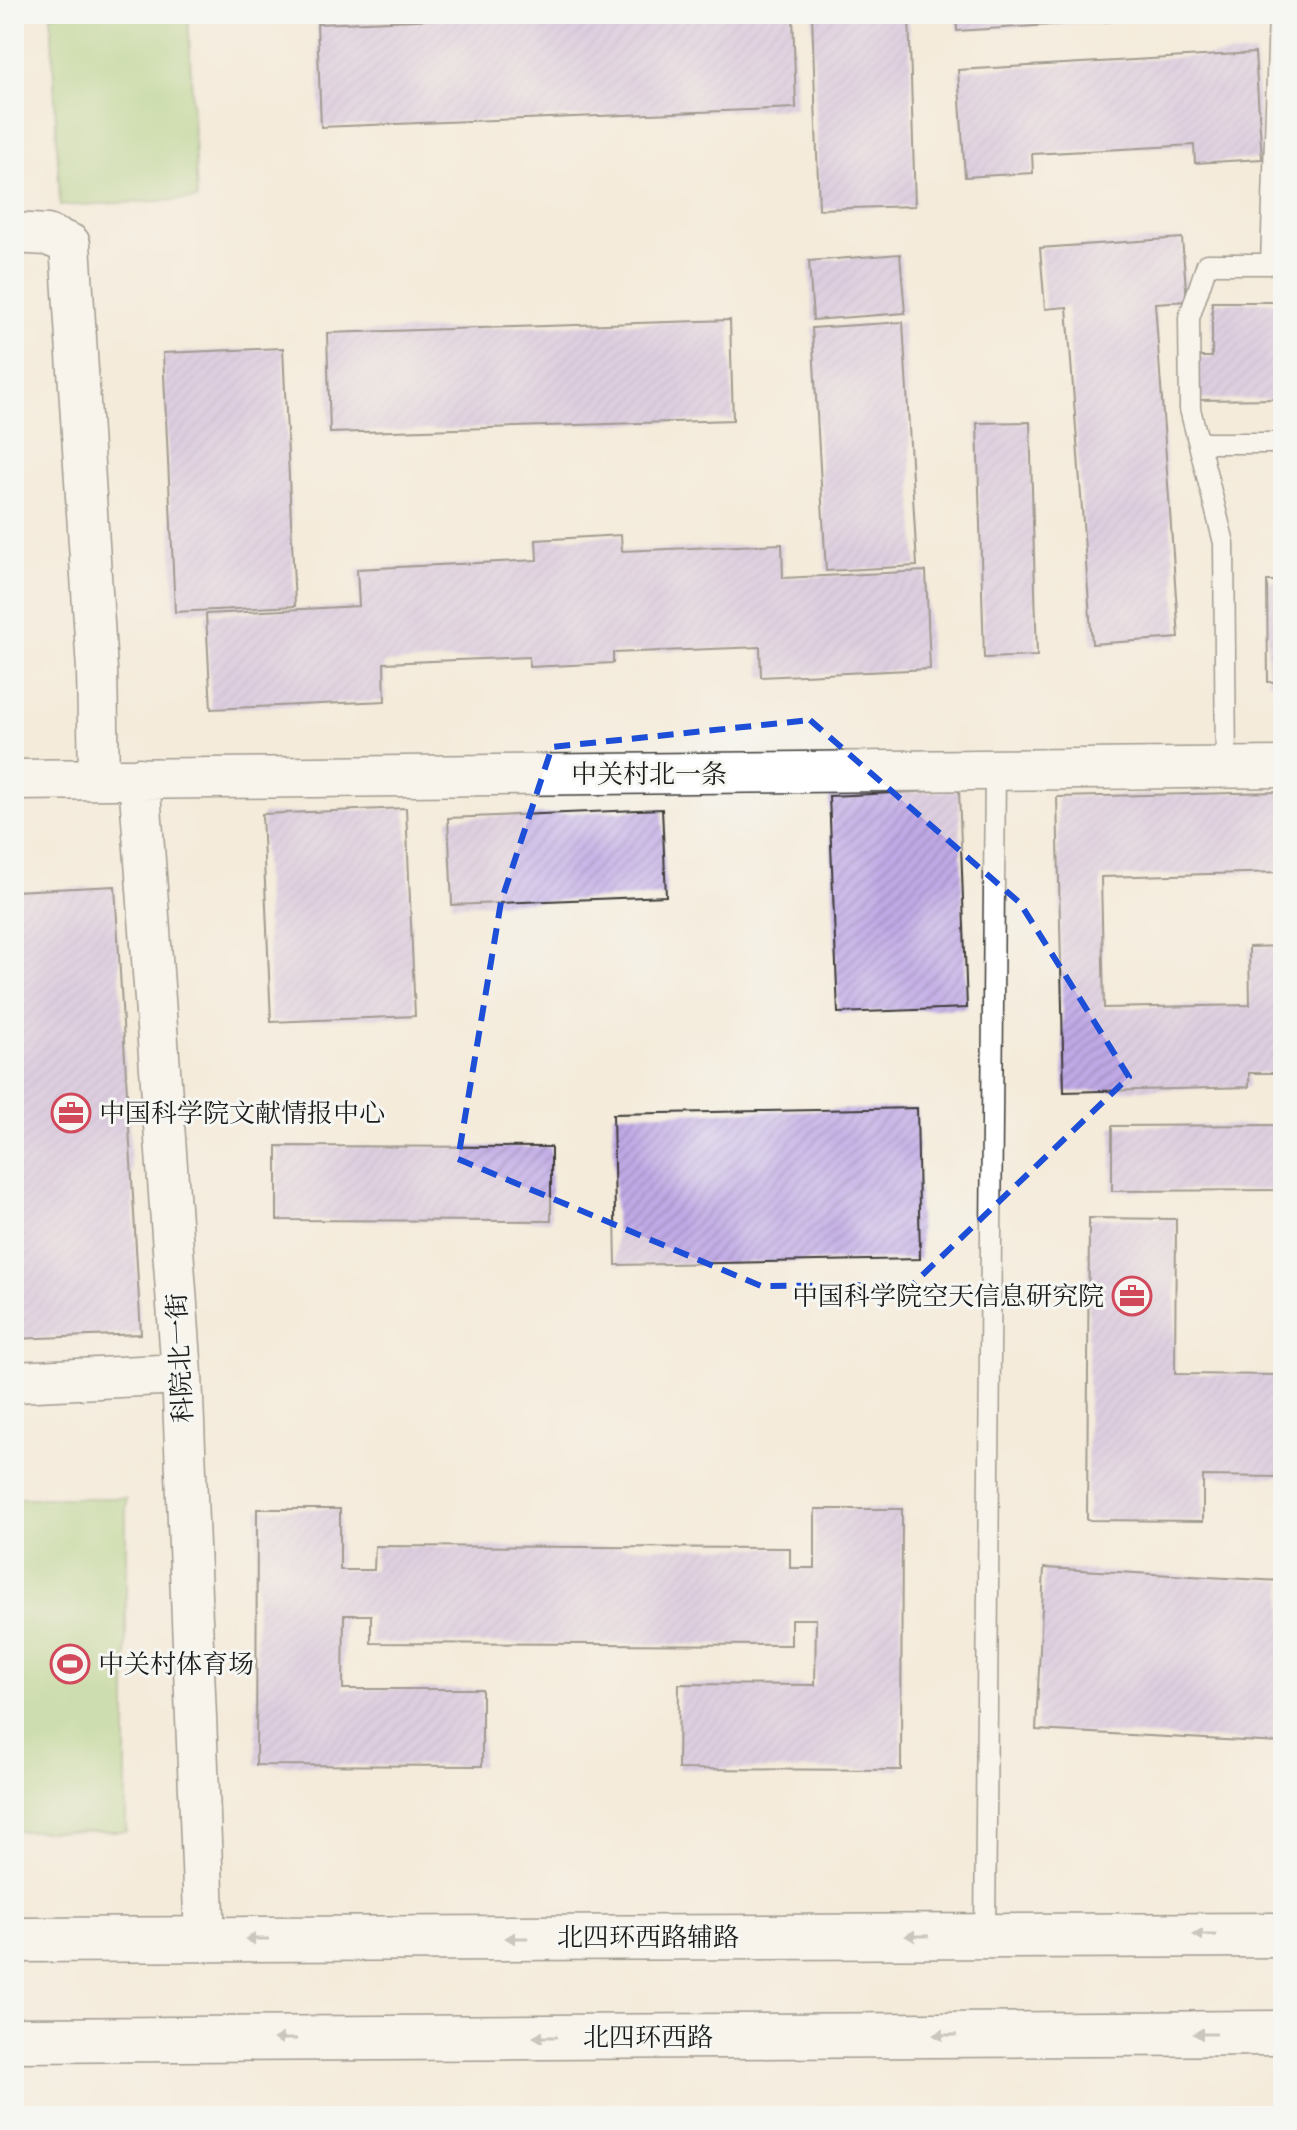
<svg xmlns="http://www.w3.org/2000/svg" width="1297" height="2130" viewBox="0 0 1297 2130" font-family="Cardo,'Noto Serif SC',serif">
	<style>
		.park { fill: #a1cd7a; stroke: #5e744b; stroke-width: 2 }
		.building { fill: url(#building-hatch) }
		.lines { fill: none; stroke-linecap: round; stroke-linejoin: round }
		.service-casing { stroke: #3c3b38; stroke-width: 23 }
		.minor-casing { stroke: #3c3b38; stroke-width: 43 }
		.tertiary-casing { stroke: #3c3b38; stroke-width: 47 }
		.trunk-casing { stroke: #3c3b38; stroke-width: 47 }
		.service { stroke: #fff; stroke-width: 20 }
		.minor { stroke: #fff; stroke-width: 40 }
		.tertiary { stroke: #fff; stroke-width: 44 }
		.trunk { stroke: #fff; stroke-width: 44 }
		.oneway { fill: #999 }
		.marked { fill: none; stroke: #1d4ed8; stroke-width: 6; stroke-dasharray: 16 10; stroke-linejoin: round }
		.labels { text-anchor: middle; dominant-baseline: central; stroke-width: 6; stroke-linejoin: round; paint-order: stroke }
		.street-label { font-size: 26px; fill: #1c1c1c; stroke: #f6f6f2 }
		.poi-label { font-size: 26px; fill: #1c1c1c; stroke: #f6f6f2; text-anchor: start }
	</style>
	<defs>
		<pattern id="building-hatch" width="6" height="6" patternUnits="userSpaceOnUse" patternTransform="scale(2)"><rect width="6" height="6" fill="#c0a9e5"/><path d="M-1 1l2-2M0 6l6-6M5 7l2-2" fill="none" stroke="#a491c4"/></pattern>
	</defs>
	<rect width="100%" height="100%" fill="#f6f6f2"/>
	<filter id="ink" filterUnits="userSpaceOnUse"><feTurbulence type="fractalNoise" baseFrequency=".0125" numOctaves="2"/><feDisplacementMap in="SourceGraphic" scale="16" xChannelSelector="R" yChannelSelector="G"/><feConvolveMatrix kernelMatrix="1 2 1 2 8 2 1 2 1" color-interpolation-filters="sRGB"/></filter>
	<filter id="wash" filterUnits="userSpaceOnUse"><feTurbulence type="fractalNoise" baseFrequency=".006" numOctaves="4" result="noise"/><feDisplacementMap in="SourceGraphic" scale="32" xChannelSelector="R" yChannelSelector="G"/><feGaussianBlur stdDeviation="1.8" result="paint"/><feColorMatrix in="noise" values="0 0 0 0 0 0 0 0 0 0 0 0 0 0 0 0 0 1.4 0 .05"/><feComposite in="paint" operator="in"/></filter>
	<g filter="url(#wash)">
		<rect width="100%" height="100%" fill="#f4ebda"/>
		<path class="park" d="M 51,14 L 188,14 L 197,199 L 60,206 Z
			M 14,1498 L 126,1498 L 126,1831 L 14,1831 Z"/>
		<g id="blocks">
			<path class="building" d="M 565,14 L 793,14 L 796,108 L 321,127 L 317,24 Z
				M 812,14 L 909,14 L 915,206 L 819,209 Z
				M 956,14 L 1194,14 L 1194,16 L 957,31 Z
				M 1255,53 L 1262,159 L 1195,163 L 1194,145 L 1032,154 L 1033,173 L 965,177 L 958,70 Z
				M 1182,238 L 1187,301 L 1155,303 L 1179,638 L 1092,644 L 1067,307 L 1045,309 L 1040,248 Z
				M 900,254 L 905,313 L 813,320 L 809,261 Z
				M 1212,302 L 1283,302 L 1283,399 L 1196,400 L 1196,357 L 1212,357 Z
				M 730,320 L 733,420 L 330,433 L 327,333 Z
				M 903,322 L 917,566 L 826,571 L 812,328 Z
				M 283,348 L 295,606 L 175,612 L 163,353 Z
				M 1030,422 L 1037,656 L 984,658 L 977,423 Z
				M 621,535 L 622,551 L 782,544 L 783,578 L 926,571 L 930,669 L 761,677 L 760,647 L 613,653 L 613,663 L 529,667 L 529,657 L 384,663 L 385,701 L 211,709 L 206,614 L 359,606 L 357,569 L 537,560 L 536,540 Z
				M 1267,581 L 1283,581 L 1283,682 L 1268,682 Z
				M 959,790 L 967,1008 L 838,1013 L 829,796 Z
				M 1283,792 L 1283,872 L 1101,877 L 1104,1008 L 1250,1005 L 1249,947 L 1283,946 L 1283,1073 L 1249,1073 L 1249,1087 L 1064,1092 L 1057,797 Z
				M 406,808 L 415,1016 L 271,1022 L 262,814 Z
				M 662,809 L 666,896 L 452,905 L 448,818 Z
				M 115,886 L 141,1334 L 14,1339 L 14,891 Z
				M 917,1108 L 920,1259 L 616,1265 L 613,1114 Z
				M 1283,1125 L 1283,1190 L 1112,1191 L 1112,1126 Z
				M 277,1146 L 551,1147 L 551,1221 L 277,1220 Z
				M 1089,1218 L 1176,1219 L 1175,1374 L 1283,1375 L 1283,1477 L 1203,1476 L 1203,1521 L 1087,1520 Z
				M 257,1509 L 340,1509 L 340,1570 L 374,1570 L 375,1546 L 790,1548 L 790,1568 L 815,1568 L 815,1509 L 902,1509 L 901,1770 L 678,1769 L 679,1684 L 815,1685 L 816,1619 L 791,1619 L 791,1645 L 371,1643 L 371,1615 L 344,1615 L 343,1689 L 482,1689 L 482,1766 L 256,1765 Z
				M 1044,1568 L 1283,1581 L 1283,1743 L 1036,1730 Z"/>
		</g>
	</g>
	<g filter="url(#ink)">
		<use href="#blocks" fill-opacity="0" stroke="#3c3b38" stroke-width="2"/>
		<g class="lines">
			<defs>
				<path id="service" d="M 1199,443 L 1283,443
					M 1226,768 L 1224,543 L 1190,409 L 1189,318 L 1207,264 L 1271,264 L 1279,14
					M 985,1936 L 995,771"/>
				<path id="minor" d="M 14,233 L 47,235 L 70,244 L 97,670 L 99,779
					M 139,778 L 182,1374 L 205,1939
					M 14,780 L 1283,767
					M 14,1382 L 182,1374"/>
				<path id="tertiary" d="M 14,1940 L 1283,1935"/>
				<path id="trunk" d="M 14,2040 L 1283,2033"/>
			</defs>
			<use href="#service" class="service-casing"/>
			<use href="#minor" class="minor-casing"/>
			<use href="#tertiary" class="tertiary-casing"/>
			<use href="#trunk" class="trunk-casing"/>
			<use href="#service" class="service"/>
			<use href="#minor" class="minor"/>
			<use href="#tertiary" class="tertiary"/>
			<use href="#trunk" class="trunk"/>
		</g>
		<defs><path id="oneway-solid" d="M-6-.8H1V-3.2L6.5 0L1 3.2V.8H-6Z" transform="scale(2)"/></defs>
		<g class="oneway">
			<use href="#oneway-solid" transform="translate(1205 1935) rotate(180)"/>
			<use href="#oneway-solid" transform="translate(917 1936) rotate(180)"/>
			<use href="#oneway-solid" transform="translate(517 1938) rotate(180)"/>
			<use href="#oneway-solid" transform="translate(257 1939) rotate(180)"/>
			<use href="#oneway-solid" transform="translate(1205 2034) rotate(180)"/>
			<use href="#oneway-solid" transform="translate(945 2035) rotate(180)"/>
			<use href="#oneway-solid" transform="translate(545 2037) rotate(180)"/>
			<use href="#oneway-solid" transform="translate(285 2039) rotate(180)"/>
		</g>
	</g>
	<path d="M0 0H1297V2130H0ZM 810,720 L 1020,903 L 1129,1077 L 912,1285 L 761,1286 L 458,1159 L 501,902 L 552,747 Z" fill="#f4ebda" fill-opacity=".55" fill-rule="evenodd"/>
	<path class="marked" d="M 810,720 L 1020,903 L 1129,1077 L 912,1285 L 761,1286 L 458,1159 L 501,902 L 552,747 Z"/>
	<defs>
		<symbol id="office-ring" viewBox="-11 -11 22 22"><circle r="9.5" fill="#f6f6f2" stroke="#d1495b" stroke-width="1.5"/><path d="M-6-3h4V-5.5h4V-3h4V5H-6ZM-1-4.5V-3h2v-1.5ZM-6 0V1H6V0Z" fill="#d1495b"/></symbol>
		<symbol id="stadium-ring" viewBox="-11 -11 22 22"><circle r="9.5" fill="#f6f6f2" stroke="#d1495b" stroke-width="1.5"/><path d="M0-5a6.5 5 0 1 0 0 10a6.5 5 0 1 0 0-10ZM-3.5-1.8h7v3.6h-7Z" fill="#d1495b"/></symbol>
	</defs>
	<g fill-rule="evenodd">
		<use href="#office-ring" x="49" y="1091" width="44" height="44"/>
		<use href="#office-ring" x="1110" y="1274" width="44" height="44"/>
		<use href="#stadium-ring" x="48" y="1642" width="44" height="44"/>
	</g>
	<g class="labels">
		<g class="street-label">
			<text x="649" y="774">中关村北一条</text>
			<text transform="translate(180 1358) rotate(-93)">科院北一街</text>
			<text x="648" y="1937">北四环西路辅路</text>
			<text x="648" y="2037">北四环西路</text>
		</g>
		<g class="poi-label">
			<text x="99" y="1113">中国科学院文献情报中心</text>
			<text x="1104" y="1296" text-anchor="end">中国科学院空天信息研究院</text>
			<text x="98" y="1664">中关村体育场</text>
		</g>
	</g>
	<rect width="1297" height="2130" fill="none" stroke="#f6f6f2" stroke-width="48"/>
</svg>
